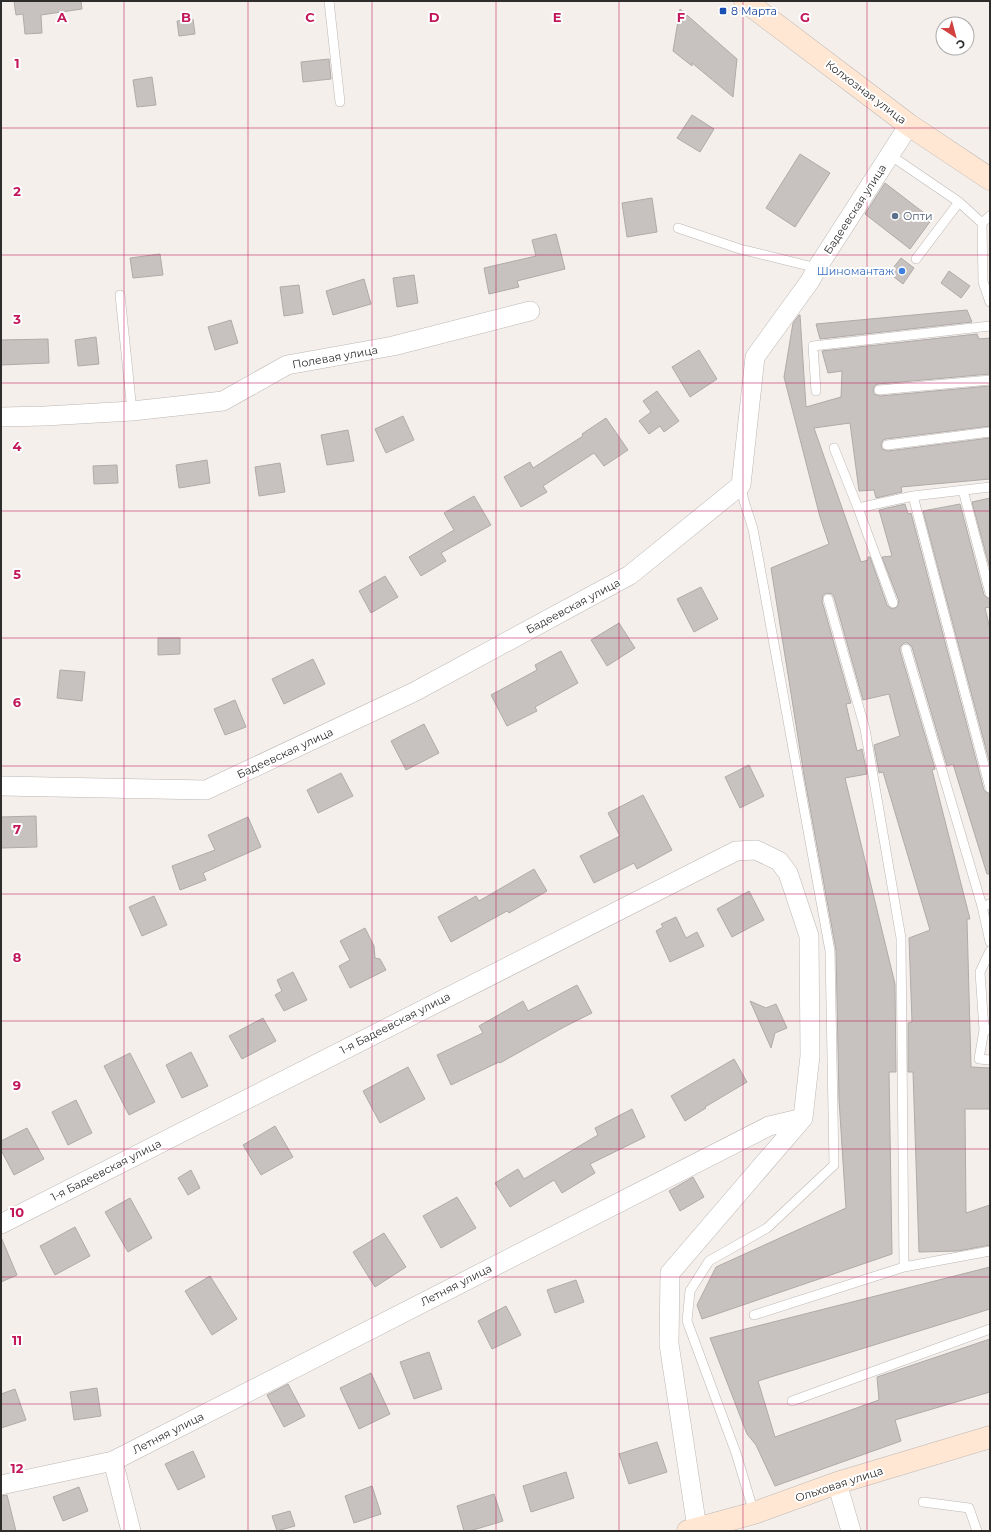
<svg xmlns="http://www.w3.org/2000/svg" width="991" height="1532" viewBox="0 0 991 1532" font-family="Montserrat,sans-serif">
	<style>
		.building { fill: #c7c2bf; stroke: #b0aba8 }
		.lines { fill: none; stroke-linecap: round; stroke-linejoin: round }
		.service-casing { stroke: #bcb7b4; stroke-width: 10 }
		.minor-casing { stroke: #bcb7b4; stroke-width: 20 }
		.secondary-casing { stroke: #bcb7b4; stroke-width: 23 }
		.service { stroke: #fff; stroke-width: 9 }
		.minor { stroke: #fff; stroke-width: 19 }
		.secondary { stroke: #ffe7d3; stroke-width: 22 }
		.grid { fill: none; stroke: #c2185b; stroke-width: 1; stroke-opacity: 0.55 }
		.transit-dot { fill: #1a4fb4; stroke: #fff; stroke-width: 1.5 }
		.service-dot { fill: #5c6f8a; stroke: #fff; stroke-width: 1.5 }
		.shop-dot { fill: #3f7fe0; stroke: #fff; stroke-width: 1.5 }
		.labels { text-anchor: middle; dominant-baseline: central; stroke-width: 4; stroke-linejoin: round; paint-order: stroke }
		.transit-label { font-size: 11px; fill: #164399; stroke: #fff; text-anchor: start }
		.street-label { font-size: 11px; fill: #2f2d2c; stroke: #fff }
		.service-label { font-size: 11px; fill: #4e5e75; stroke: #fff; text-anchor: start }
		.shop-label { font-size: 11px; fill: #366cbe; stroke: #fff; text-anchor: end }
		.grid-label { font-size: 13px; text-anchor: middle; font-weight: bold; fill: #c2185b; stroke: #fff; stroke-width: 4; stroke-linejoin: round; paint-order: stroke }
	</style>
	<rect width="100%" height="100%" fill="#f4efeb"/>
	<path class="building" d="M 14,1 L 81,1 L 82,9 L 41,15 L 42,33 L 25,34 L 23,14 L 16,15 Z
		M 680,9 L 737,59 L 733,97 L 692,63 L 692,66 L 673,51 Z
		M 193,19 L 195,34 L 179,36 L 177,21 Z
		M 329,59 L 331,79 L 303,82 L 301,62 Z
		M 152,77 L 156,105 L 137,107 L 133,80 Z
		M 692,115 L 714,129 L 700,152 L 677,138 Z
		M 800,154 L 830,173 L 795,227 L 766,208 Z
		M 885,183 L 932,219 L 910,249 L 865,214 Z
		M 652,198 L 657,232 L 627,237 L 622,203 Z
		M 556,234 L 565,269 L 517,281 L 519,287 L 489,294 L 484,268 L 536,256 L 532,240 Z
		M 160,254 L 163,275 L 133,278 L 130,258 Z
		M 901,258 L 914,268 L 903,284 L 889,273 Z
		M 949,271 L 970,286 L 961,298 L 941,283 Z
		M 414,275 L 418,303 L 397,307 L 393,278 Z
		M 364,279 L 371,304 L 333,315 L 326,291 Z
		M 299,285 L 303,313 L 284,316 L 280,287 Z
		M 967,310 L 972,322 L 820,339 L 816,324 Z
		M 799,315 L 800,315 L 806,407 L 841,397 L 842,371 L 828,373 L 822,351 L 977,334 L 979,339 L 990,338 L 990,374 L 878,384 L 875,385 L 873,390 L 874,394 L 880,396 L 990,386 L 990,426 L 886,439 L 883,440 L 881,445 L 882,449 L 888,451 L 990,438 L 990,479 L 901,487 L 902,492 L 876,498 L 874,490 L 859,491 L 850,423 L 814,428 L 861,562 L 868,560 L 868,557 L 870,557 L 887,605 L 892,609 L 897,607 L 899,601 L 882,557 L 892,556 L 879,510 L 905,504 L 908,514 L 911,513 L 984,790 L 986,792 L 990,794 L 990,874 L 987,874 L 953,764 L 947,766 L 912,647 L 908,643 L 904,643 L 900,647 L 900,651 L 935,769 L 932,770 L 970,919 L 967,919 L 971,1067 L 990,1068 L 990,1109 L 965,1109 L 966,1213 L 990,1205 L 990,1245 L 958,1251 L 919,1252 L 913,1072 L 908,1072 L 908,1023 L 912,1022 L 909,938 L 930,930 L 883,772 L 879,773 L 874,745 L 900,736 L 889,694 L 863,700 L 834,597 L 832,594 L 827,593 L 823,595 L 822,601 L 851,703 L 846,704 L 857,751 L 862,749 L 867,774 L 845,778 L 895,984 L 896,1072 L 889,1072 L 892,1254 L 702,1319 L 697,1305 L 716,1267 L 846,1208 L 839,1100 L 836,950 L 804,775 L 771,568 L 829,544 L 820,517 L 784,377 L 793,323 Z
		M 231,320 L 238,343 L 215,350 L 208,327 Z
		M 96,337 L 99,364 L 78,366 L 75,340 Z
		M 48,339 L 49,363 L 1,365 L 1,340 Z
		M 699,350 L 717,379 L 690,397 L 672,367 Z
		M 657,391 L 679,421 L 664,432 L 660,426 L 649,434 L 639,421 L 651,412 L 643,401 Z
		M 403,416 L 414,440 L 386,453 L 375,429 Z
		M 606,418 L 628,450 L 604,466 L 594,453 L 543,486 L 547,492 L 521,507 L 504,477 L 530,462 L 533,468 L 583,436 L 582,434 Z
		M 348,430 L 354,461 L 327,465 L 321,435 Z
		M 207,460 L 210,483 L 179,488 L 176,465 Z
		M 280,463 L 285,492 L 259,496 L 255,467 Z
		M 117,465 L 118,483 L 94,484 L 93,466 Z
		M 474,496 L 491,525 L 441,553 L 446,561 L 421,576 L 409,557 L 454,530 L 444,513 Z
		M 990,498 L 990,569 L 972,502 Z
		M 960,504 L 984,595 L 986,597 L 990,599 L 990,607 L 985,608 L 990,629 L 990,764 L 923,511 Z
		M 385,576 L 398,597 L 371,613 L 359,591 Z
		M 701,587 L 718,619 L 694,632 L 677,599 Z
		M 619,623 L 635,648 L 607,666 L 591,640 Z
		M 158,638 L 180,638 L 180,654 L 158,655 Z
		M 561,651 L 578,683 L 535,707 L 537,711 L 507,726 L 491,695 L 537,670 L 535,665 Z
		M 313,659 L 325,684 L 284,704 L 272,679 Z
		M 60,670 L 85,672 L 82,701 L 57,698 Z
		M 235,700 L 246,727 L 225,735 L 214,709 Z
		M 424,724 L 439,753 L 406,770 L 391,741 Z
		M 749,765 L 764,796 L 740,808 L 725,777 Z
		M 341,773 L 353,796 L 318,813 L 307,790 Z
		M 643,795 L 672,850 L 637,869 L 634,863 L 594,883 L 580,856 L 620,836 L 608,813 Z
		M 36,816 L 37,847 L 1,848 L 1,817 Z
		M 248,817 L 261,847 L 203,873 L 206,880 L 180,890 L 172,866 L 215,850 L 208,835 Z
		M 534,869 L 547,891 L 509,913 L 507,911 L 451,942 L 438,917 L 476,896 L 479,901 Z
		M 749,891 L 764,920 L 732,937 L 717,909 Z
		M 154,896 L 167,925 L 142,936 L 129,907 Z
		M 676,917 L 686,938 L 697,932 L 704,946 L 670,962 L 656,931 L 663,927 L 661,924 Z
		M 365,928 L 374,946 L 375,958 L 380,959 L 386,970 L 350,988 L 339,966 L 350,960 L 340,941 Z
		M 293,972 L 307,1000 L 284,1011 L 275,995 L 282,991 L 277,980 Z
		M 577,985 L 592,1013 L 564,1027 L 500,1063 L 499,1062 L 451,1085 L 437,1055 L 483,1033 L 479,1026 L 523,1001 L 528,1011 Z
		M 750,1001 L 766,1008 L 776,1004 L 787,1028 L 775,1033 L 771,1048 Z
		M 263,1018 L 276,1041 L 242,1059 L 229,1036 Z
		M 191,1052 L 208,1086 L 182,1098 L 166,1065 Z
		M 130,1053 L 155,1102 L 129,1115 L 104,1066 Z
		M 734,1059 L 747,1082 L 705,1107 L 706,1108 L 685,1121 L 671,1096 Z
		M 408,1067 L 425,1099 L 380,1123 L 363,1091 Z
		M 76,1100 L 92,1133 L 68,1145 L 52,1112 Z
		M 632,1109 L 645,1137 L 590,1164 L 595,1173 L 562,1193 L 554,1180 L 510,1207 L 495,1183 L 518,1169 L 524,1179 L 598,1135 L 595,1128 Z
		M 275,1126 L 293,1157 L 261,1175 L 243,1145 Z
		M 27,1128 L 44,1159 L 14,1175 L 1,1150 L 1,1141 Z
		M 191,1170 L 200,1188 L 188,1195 L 178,1178 Z
		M 693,1177 L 704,1197 L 680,1211 L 669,1191 Z
		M 457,1197 L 476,1228 L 441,1248 L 423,1216 Z
		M 130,1198 L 152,1238 L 128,1252 L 105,1212 Z
		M 75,1227 L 90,1256 L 55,1275 L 40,1246 Z
		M 384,1233 L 406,1267 L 375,1287 L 353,1252 Z
		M 1,1237 L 17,1275 L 1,1282 Z
		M 990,1267 L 990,1309 L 758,1381 L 775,1437 L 879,1400 L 877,1377 L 990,1339 L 990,1392 L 895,1420 L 901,1441 L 775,1486 L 756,1445 L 747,1434 L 710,1338 Z
		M 210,1276 L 237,1319 L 212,1335 L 185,1291 Z
		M 576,1280 L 584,1302 L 555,1313 L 547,1290 Z
		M 506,1306 L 521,1335 L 492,1349 L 478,1321 Z
		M 429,1352 L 442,1389 L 414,1399 L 400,1362 Z
		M 371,1373 L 390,1414 L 359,1429 L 340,1388 Z
		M 288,1384 L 305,1416 L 284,1427 L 267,1395 Z
		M 97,1388 L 101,1416 L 74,1420 L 70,1392 Z
		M 15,1389 L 26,1420 L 1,1428 L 1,1394 Z
		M 657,1442 L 667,1472 L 629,1484 L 619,1454 Z
		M 193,1451 L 205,1477 L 178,1490 L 165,1464 Z
		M 566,1472 L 574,1498 L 531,1512 L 523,1486 Z
		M 372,1486 L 381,1514 L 354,1523 L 345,1496 Z
		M 79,1487 L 88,1511 L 63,1521 L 53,1497 Z
		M 494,1494 L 503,1521 L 470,1531 L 464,1531 L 457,1506 Z
		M 7,1495 L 16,1531 L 1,1531 L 1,1496 Z
		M 290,1511 L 295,1526 L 277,1531 L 272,1516 Z"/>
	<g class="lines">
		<defs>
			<path id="service" d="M 329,1 L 340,102
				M 890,155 L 959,202 L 982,223
				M 990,216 L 982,223 L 983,282 L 990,302
				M 678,228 L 740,249 L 817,268
				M 916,259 L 959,202
				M 120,295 L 132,411
				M 879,390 L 990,380
				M 816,391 L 813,346 L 990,326
				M 887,445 L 990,432
				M 834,448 L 858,508 L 913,496
				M 741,485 L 744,501 L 753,529 L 830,951 L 834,1165 L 767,1228 L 709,1261 L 690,1291 L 687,1321 L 736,1453 L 754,1513
				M 990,487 L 913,496 L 990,788
				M 963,490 L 990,593
				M 858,508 L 893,603
				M 828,599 L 865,729 L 901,938 L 904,1267
				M 906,649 L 982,906
				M 990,904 L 982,906 L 990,942
				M 990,1029 L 984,1030 L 979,1059 L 990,1060
				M 984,1030 L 980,972 L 990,951
				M 754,1315 L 904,1267 L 990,1251
				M 792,1401 L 990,1329
				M 923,1502 L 969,1508 L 977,1531"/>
			<path id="minor" d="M 1,417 L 45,416 L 132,411 L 223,401 L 287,365 L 393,346 L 530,311
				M 1,786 L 206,790 L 414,692 L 630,575 L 741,485 L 755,357 L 810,281 L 817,268 L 909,125
				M 1,1224 L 736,851 L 756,850 L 779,861 L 788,873 L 809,936 L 810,1056 L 803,1118 L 670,1273 L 669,1344 L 697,1528
				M 837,1483 L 851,1531
				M 1,1485 L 113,1461
				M 131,1531 L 113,1461 L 769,1126 L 803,1118"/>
			<path id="secondary" d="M 745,1 L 909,125 L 990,179
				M 688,1531 L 754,1513 L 837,1483 L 990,1437"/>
		</defs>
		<use href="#service" class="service-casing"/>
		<use href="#minor" class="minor-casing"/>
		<use href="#secondary" class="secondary-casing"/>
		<use href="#service" class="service"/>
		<use href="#minor" class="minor"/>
		<use href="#secondary" class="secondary"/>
	</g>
	<path class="grid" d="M 124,1 L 124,1531M 248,1 L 248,1531M 372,1 L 372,1531M 496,1 L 496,1531M 619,1 L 619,1531M 743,1 L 743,1531M 867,1 L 867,1531M 1,128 L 990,128M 1,255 L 990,255M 1,383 L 990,383M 1,511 L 990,511M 1,638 L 990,638M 1,766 L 990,766M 1,894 L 990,894M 1,1021 L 990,1021M 1,1149 L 990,1149M 1,1277 L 990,1277M 1,1404 L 990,1404"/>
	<rect class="transit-dot" x="719" y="7" width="8" height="8" rx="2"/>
	<circle class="service-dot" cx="895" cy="216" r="4"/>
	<circle class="shop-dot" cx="902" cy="271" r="4"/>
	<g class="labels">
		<g class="transit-label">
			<text x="731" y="11">8 Марта</text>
		</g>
		<g class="street-label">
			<text transform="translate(866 92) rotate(37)">Колхозная улица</text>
			<text transform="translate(855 209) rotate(-57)">Бадеевская улица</text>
			<text transform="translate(335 357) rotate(-10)">Полевая улица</text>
			<text transform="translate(573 606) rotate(-28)">Бадеевская улица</text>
			<text transform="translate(285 753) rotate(-25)">Бадеевская улица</text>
			<text transform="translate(395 1023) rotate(-27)">1-я Бадеевская улица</text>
			<text transform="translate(106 1170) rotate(-27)">1-я Бадеевская улица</text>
			<text transform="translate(456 1285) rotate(-27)">Летняя улица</text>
			<text transform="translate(168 1433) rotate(-27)">Летняя улица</text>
			<text transform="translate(839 1484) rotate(-18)">Ольховая улица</text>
		</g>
		<g class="service-label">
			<text x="903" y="216">Опти</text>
		</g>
		<g class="shop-label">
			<text x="894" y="271">Шиномантаж</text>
		</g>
	</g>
	<g class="grid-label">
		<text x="62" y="22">A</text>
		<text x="186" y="22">B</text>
		<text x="310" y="22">C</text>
		<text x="434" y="22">D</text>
		<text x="557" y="22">E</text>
		<text x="681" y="22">F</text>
		<text x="805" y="22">G</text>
		<text x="17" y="68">1</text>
		<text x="17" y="196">2</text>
		<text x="17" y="324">3</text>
		<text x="17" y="451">4</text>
		<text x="17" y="579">5</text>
		<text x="17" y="707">6</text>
		<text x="17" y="834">7</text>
		<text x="17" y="962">8</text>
		<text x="17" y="1090">9</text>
		<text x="17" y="1217">10</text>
		<text x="17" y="1345">11</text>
		<text x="17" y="1473">12</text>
	</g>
	<rect width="991" height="1532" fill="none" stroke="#2f2d2c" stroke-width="4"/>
	<g transform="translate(955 36) rotate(144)"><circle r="19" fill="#ffffff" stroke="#acabab"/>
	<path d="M0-3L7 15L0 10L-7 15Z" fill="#d0413f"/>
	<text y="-6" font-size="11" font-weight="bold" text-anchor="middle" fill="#2f2d2c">С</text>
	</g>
</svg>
